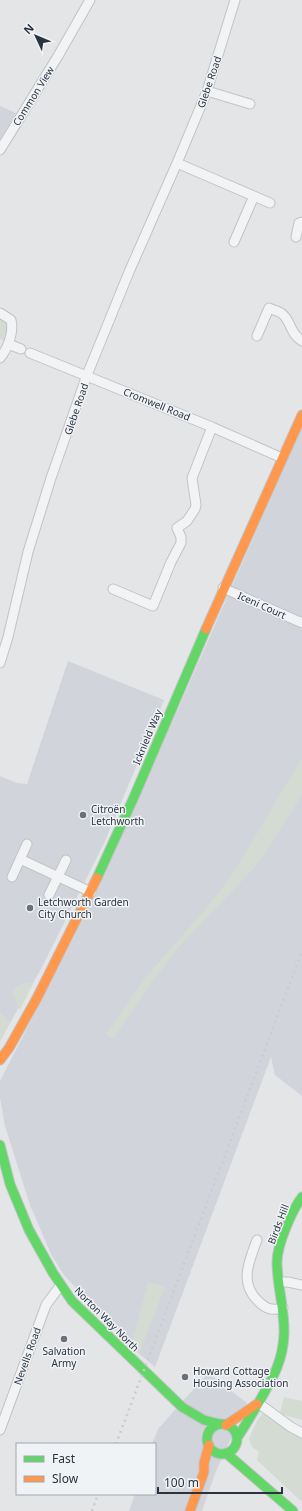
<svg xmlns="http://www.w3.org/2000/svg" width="302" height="1511" viewBox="0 0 302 1511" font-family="'Noto Sans',sans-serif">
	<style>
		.built { fill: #d1d4da }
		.green { fill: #d4dbd3 }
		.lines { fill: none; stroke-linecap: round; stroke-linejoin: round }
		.street-casing { stroke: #c1c3c5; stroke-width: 11 }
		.fast-casing { stroke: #c1c3c5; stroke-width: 11 }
		.slow-casing { stroke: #c1c3c5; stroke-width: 11 }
		.street { stroke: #f1f3f4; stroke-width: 9 }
		.fast { stroke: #63d668; stroke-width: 9 }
		.slow { stroke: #ff974d; stroke-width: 9 }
		.rail { stroke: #cbccce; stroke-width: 2.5; stroke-dasharray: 2 4; stroke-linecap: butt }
		.poi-dot { fill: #6b717a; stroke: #f0f3f6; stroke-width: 1.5 }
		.labels { text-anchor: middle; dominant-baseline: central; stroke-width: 3; stroke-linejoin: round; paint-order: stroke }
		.street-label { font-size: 10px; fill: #2a333f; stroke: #f0f3f6 }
		.poi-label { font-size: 10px; fill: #2a333f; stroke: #f0f3f6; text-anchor: start }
	</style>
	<rect width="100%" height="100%" fill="#e3e5e7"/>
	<path class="built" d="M 0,106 L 16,113 L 0,139 Z
		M 302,427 L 302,1096 L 275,1075 L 271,1057 L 155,1367 L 131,1347 L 64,1275 L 51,1254 L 30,1205 L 5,1126 L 0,1098 L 0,1081 L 75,935 L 179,707 Z
		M 68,661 L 164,700 L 105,841 L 41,969 L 10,1023 L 0,1013 L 0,776 L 17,783 L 27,784 Z
		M 208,1373 L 247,1403 L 216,1471 L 202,1511 L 129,1511 L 135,1494 L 155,1494 L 155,1444 L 152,1444 L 158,1429 Z"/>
	<path class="green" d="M 0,316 L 7,322 L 8,333 L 5,341 L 0,339 Z
		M 302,758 L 302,795 L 264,855 L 255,867 L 179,947 L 152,982 L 113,1039 L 106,1034 L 146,977 L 213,900 L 234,872 Z
		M 30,982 L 33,984 L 20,1010 L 12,992 L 16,986 Z
		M 0,1013 L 10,1023 L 0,1042 Z
		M 148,1282 L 165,1287 L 139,1354 L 131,1347 Z
		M 284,1397 L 302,1401 L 302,1420 L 280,1414 Z
		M 263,1413 L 289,1431 L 302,1437 L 302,1502 L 257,1460 L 259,1452 L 252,1447 L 249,1438 L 258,1419 Z"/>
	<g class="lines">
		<defs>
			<path id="street" d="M 207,91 L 250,104
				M 0,150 L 58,56 L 90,0
				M 177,163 L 270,203
				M 296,237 L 299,223 L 302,222
				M 234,242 L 254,196
				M 0,313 L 11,320 C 14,333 8,348 0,358
				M 257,336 L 269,308 C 273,310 278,311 281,313 C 291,319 289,333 302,341
				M 8,344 L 21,349
				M 30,353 L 212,427 L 282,458
				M 223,588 L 302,623
				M 113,589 L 153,606 L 171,562 L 181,543 L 181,537 L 177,528 L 187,521 L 195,509 L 196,505 L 192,478 L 212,427
				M 0,663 L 8,637 L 28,552 L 51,478 L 87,375 L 129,272 L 177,163 L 207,91 L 235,0
				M 20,859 L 91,892
				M 12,877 L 27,844
				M 49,895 L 66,860
				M 257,1240 C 249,1261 239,1283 258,1301 C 266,1309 272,1311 283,1308
				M 280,1282 L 288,1282 L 302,1285
				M 258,1403 L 291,1427 L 302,1433
				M 0,1430 L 46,1305 L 60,1286"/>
			<path id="fast" d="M 97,878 L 134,797 L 206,629
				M 0,1145 L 10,1184 L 29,1230 L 53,1273 L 72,1301 L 182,1407 L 204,1420 L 220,1424
				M207 1439a15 15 0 1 1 30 0a15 15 0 1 1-30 0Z
				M 237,1438 C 245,1426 252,1414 259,1402 C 272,1379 283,1362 284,1334 C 285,1310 277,1286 277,1262 C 277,1245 292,1210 302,1197
				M 226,1453 L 293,1511"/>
			<path id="slow" d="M 206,629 L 302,415
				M 0,1060 L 9,1048 L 37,998 L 97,878
				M 226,1425 L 257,1404
				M 190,1511 L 204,1472 L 204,1463 L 209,1445"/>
		</defs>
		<use href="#street" class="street-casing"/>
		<use href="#fast" class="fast-casing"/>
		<use href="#slow" class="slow-casing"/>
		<use href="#street" class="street"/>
		<use href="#fast" class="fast"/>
		<use href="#slow" class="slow"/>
		<path class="rail" d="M 116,1444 L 302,951
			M 92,1511 L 98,1494"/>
	</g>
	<g class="poi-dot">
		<circle cx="83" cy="815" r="4"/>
		<circle cx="30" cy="908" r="4"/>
		<circle cx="64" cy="1339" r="4"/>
		<circle cx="185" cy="1377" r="4"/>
	</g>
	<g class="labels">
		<g class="street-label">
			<text transform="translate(209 82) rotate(-71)">Glebe Road</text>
			<text transform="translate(33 96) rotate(-58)">Common View</text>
			<text transform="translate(157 404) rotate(22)">Cromwell Road</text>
			<text transform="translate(76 409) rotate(-71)">Glebe Road</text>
			<text transform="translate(262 605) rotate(24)">Iceni Court</text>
			<text transform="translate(147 737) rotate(-67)">Icknield Way</text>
			<text transform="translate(278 1224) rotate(-69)">Birds Hill</text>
			<text transform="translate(107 1319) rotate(45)">Norton Way North</text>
			<text transform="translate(27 1356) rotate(-70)">Nevells Road</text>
		</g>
		<g class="poi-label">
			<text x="91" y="809">Citroën<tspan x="91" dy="12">Letchworth</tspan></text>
			<text x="38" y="902">Letchworth Garden<tspan x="38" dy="12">City Church</tspan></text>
			<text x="64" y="1351" text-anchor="middle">Salvation<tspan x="64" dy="12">Army</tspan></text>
			<text x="193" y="1371">Howard Cottage<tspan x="193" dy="12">Housing Association</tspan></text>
		</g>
	</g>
	<rect x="16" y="1443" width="140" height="52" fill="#f0f3f6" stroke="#a1a6ad"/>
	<rect x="24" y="1456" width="20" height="6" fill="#63d668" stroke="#a1a6ad"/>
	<text x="52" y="1463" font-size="12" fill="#2a333f">Fast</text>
	<rect x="24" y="1476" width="20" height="6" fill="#ff974d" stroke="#a1a6ad"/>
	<text x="52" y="1483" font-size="12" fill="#2a333f">Slow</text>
	<g transform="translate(36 36) rotate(314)" stroke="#f0f3f6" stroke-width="3" paint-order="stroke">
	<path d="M0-3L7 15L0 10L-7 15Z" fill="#2a333f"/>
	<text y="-6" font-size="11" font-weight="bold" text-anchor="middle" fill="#2a333f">N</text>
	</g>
	<path d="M158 1487v6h124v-6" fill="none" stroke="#2a333f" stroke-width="2"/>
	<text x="164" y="1487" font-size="12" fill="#2a333f" stroke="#f0f3f6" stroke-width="3" paint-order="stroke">100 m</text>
</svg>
